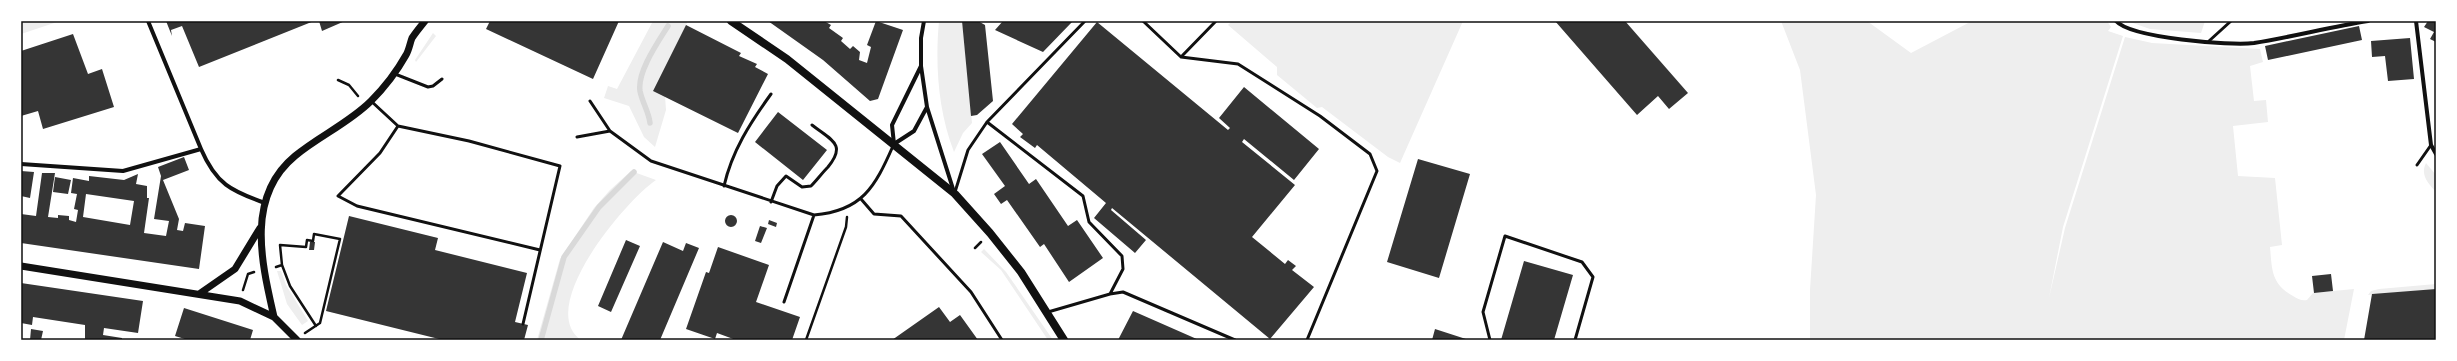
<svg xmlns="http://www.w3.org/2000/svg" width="2457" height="361" viewBox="0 0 2457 361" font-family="Ubuntu,sans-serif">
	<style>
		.green { fill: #eee }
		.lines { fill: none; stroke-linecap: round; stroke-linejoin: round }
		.stream { stroke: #d9d9d9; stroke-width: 5.5 }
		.building { fill: #353535; fill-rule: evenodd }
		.path { stroke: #111; stroke-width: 2.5 }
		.service { stroke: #111; stroke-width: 3 }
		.minor { stroke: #111; stroke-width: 4 }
		.tertiary { stroke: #111; stroke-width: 7 }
		.secondary { stroke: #111; stroke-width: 8 }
		.neatline { fill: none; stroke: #111; stroke-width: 1.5 }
	</style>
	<rect width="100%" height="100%" fill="#fff"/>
	<path class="green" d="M 28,21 L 60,21 L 21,34 L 21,23 Z
		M 653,21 L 688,21 L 653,90 L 665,96 L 666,110 L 655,147 L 644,137 L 629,106 L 604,98 L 608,86 L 617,89 Z
		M 939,21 L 962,21 L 972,123 L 963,133 L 954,152 C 938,111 935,64 939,21 Z
		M 1232,21 L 1463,21 L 1400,163 L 1388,157 L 1322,107 L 1317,108 L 1277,75 L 1277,67 L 1228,25 Z
		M 1781,21 L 1867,21 L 1911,53 L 1972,21 L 2107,21 L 2111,27 L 2108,31 L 2123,36 L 2063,227 L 2049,298 L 2065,228 L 2125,37 L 2152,43 L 2260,49 L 2263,62 L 2250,66 L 2254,101 L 2266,100 L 2268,122 L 2233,126 L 2238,176 L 2275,178 L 2282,245 L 2270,247 C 2272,269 2271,284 2293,296 C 2298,299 2301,301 2307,300 L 2313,293 L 2354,289 L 2344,340 L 1810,340 L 1810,290 L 1816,195 L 1800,70 Z
		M 2127,21 L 2205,21 L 2201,33 L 2150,29 Z
		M 433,33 L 436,36 L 416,62 L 415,60 Z
		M 2426,163 L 2436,175 L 2436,192 C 2428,183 2420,175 2426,163 Z
		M 631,171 L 656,180 C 625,201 535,308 581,340 L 537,340 L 560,259 L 594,208 L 610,190 Z
		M 984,249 L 1006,272 L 1053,340 L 1048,340 L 1001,270 L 981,252 Z
		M 277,271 L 281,271 L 286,285 L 308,321 L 302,325 L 287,304 Z
		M 2436,284 L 2436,289 L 2368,295 L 2371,291 L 2379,289 Z"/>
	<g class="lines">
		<path class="stream" d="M 650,123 C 649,112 642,102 640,91 C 637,72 658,42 668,26
			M 541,340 L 564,257 L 599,207 L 634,172"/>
	</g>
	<path class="building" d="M 166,21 L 314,21 L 199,67 L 182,26 L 171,30 L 172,36 Z
		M 319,21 L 345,21 L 322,31 Z
		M 490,21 L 619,21 L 593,79 L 486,29 Z
		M 768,21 L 824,21 L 831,25 L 829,28 L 843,38 L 841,41 L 850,49 L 853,46 L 860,52 L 859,60 L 867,63 L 871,47 L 867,45 L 876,21 L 903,30 L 878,99 L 870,101 L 823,60 Z
		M 962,21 L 978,21 L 985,25 L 993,101 L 977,115 L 971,116 Z
		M 1003,21 L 1071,21 L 1072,22 L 1043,52 L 995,30 Z
		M 1555,21 L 1625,21 L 1688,93 L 1669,109 L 1658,96 L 1637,115 Z
		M 2428,21 L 2436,21 L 2436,42 L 2430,39 L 2434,32 L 2424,27 Z
		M 1097,22 L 1228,130 L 1230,128 L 1219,118 L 1244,87 L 1319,149 L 1294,180 L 1244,139 L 1242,142 L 1295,185 L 1252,237 L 1285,264 L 1288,260 L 1296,266 L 1292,270 L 1314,287 L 1270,339 L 1112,208 L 1111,210 L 1146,240 L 1135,253 L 1094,218 L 1106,203 L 1037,145 L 1035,148 L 1020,137 L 1023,134 L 1012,124 Z
		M 686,25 L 741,53 L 739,56 L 757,64 L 755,67 L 768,74 L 738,133 L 653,91 Z
		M 2359,26 L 2362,40 L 2268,60 L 2265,46 Z
		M 73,34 L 88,74 L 102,69 L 114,107 L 43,129 L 38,111 L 21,116 L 21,51 Z
		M 2410,38 L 2414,79 L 2388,81 L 2385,56 L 2372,57 L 2371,41 Z
		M 778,112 L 827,150 L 803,180 L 755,142 Z
		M 1000,142 L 1029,184 L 1036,179 L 1068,226 L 1077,220 L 1103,258 L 1069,282 L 1044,244 L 1040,247 L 1007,200 L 1001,204 L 994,194 L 1005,186 L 982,154 Z
		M 184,157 L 189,170 L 163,180 L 179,219 L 177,230 L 183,231 L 185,223 L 205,226 L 199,269 L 21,243 L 21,214 L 36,216 L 42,173 L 55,173 L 48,217 L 58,218 L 58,215 L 69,216 L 69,220 L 76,222 L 78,210 L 74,209 L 77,194 L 71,193 L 73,178 L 89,181 L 89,176 L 124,180 L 138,174 L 136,184 L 147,186 L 147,198 L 149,198 L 144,233 L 166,236 L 169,221 L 154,219 L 161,176 L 158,167 ZM 86,194 L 134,201 L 130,225 L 83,217 Z
		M 1418,159 L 1470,174 L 1439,278 L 1387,262 Z
		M 21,171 L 34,172 L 30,198 L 21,196 Z
		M 55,177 L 71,180 L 68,194 L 53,192 Z
		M725 221a6 6 0 1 1 12 0a6 6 0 1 1-12 0Z
		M 349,216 L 438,238 L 435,250 L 527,273 L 515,322 L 528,325 L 524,340 L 443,340 L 326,311 Z
		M 769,220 L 777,223 L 776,227 L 768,224 Z
		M 760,226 L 767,228 L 761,243 L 755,241 Z
		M 626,240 L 640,246 L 611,312 L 598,306 Z
		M 310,242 L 315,242 L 314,250 L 309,250 Z
		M 663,242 L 683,251 L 686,243 L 699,248 L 660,340 L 621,340 Z
		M 718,247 L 769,265 L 756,302 L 800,317 L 792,340 L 736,340 L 717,333 L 715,339 L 686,329 L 706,272 L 709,273 Z
		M 1524,261 L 1573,275 L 1554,340 L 1501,340 Z
		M 2331,274 L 2333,291 L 2314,293 L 2312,276 Z
		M 21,283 L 143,301 L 138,333 L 104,328 L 103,335 L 122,338 L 122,340 L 85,340 L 85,325 L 33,317 L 32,325 L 21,323 Z
		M 2436,289 L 2436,340 L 2364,340 L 2372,294 Z
		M 939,307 L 950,322 L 960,315 L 978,340 L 892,340 Z
		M 184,308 L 253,330 L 250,340 L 188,340 L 175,336 Z
		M 1133,311 L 1199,340 L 1118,340 Z
		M 31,329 L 43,331 L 41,340 L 30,340 Z
		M 1435,329 L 1469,340 L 1432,340 Z"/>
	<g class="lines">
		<path class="path" d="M 338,80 L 349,85 L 358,96
			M 975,248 L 981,242
			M 282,265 L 280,245 L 306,247 L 307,240 L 313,241 L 314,234 L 340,239 L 320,323 L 305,333
			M 276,267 L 282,265 L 290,286 L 316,326
			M 243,290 L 248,274 L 254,272
			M 806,340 L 846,227 L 847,217"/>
		<path class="service" d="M 1143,21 L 1181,57 L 1238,64 L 1320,116 L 1370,154 L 1377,171 L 1307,340
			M 2209,41 L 2231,21
			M 1181,57 L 1216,21
			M 395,74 L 428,87 L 433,86 L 442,79
			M 371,101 L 398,126 L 469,141 L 560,166 L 523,324
			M 590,101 L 610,131 L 651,161 L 814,215 C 862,211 875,187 893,146
			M 987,122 L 1083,196 L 1089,222 L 1122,256 L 1123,269 L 1110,294
			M 398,126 L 380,153 L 338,196 L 357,206 L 540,250
			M 577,137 L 610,131
			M 2417,165 L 2431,145
			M 724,186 C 732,151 750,123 771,94
			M 955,192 L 968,150 L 987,122 L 1085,21
			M 861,199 L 874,214 L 901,216 L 971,292 L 1002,340
			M 771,202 L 777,186 L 786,176 L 802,187 L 811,186 C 817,180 822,173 828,167 C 847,144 831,140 812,125
			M 784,302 L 814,215
			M 1048,312 L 1110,294 L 1123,292 L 1235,340
			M 1490,340 L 1483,312 L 1505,236 L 1582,262 L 1593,277 L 1575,340"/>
		<path class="minor" d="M 148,21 L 201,149
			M 2116,21 C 2131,38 2230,46 2254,43 C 2292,37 2330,27 2368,21
			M 2416,21 L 2431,145 L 2436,154
			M 921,66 L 892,125 L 894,144 L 914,131 L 927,107 L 921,66 L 921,38 L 924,21
			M 927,107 L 954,192
			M 21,164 L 123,171 L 201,149 C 216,184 231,191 265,203"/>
		<path class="tertiary" d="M 21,266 L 240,301 L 274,317 L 297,340
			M 199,294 L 235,269 L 260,228
			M 274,317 C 262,264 245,197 295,156 C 319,136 349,123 371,101 C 384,88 397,71 406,55 C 409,50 410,43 412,38 C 416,32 421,26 425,21"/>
		<path class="secondary" d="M 731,21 L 787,59 L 955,194 L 990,233 L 1021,272 L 1064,340"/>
	</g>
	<rect width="2457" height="361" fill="none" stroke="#ffffff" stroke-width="44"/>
	<rect x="22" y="22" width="2413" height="317" class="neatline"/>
</svg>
